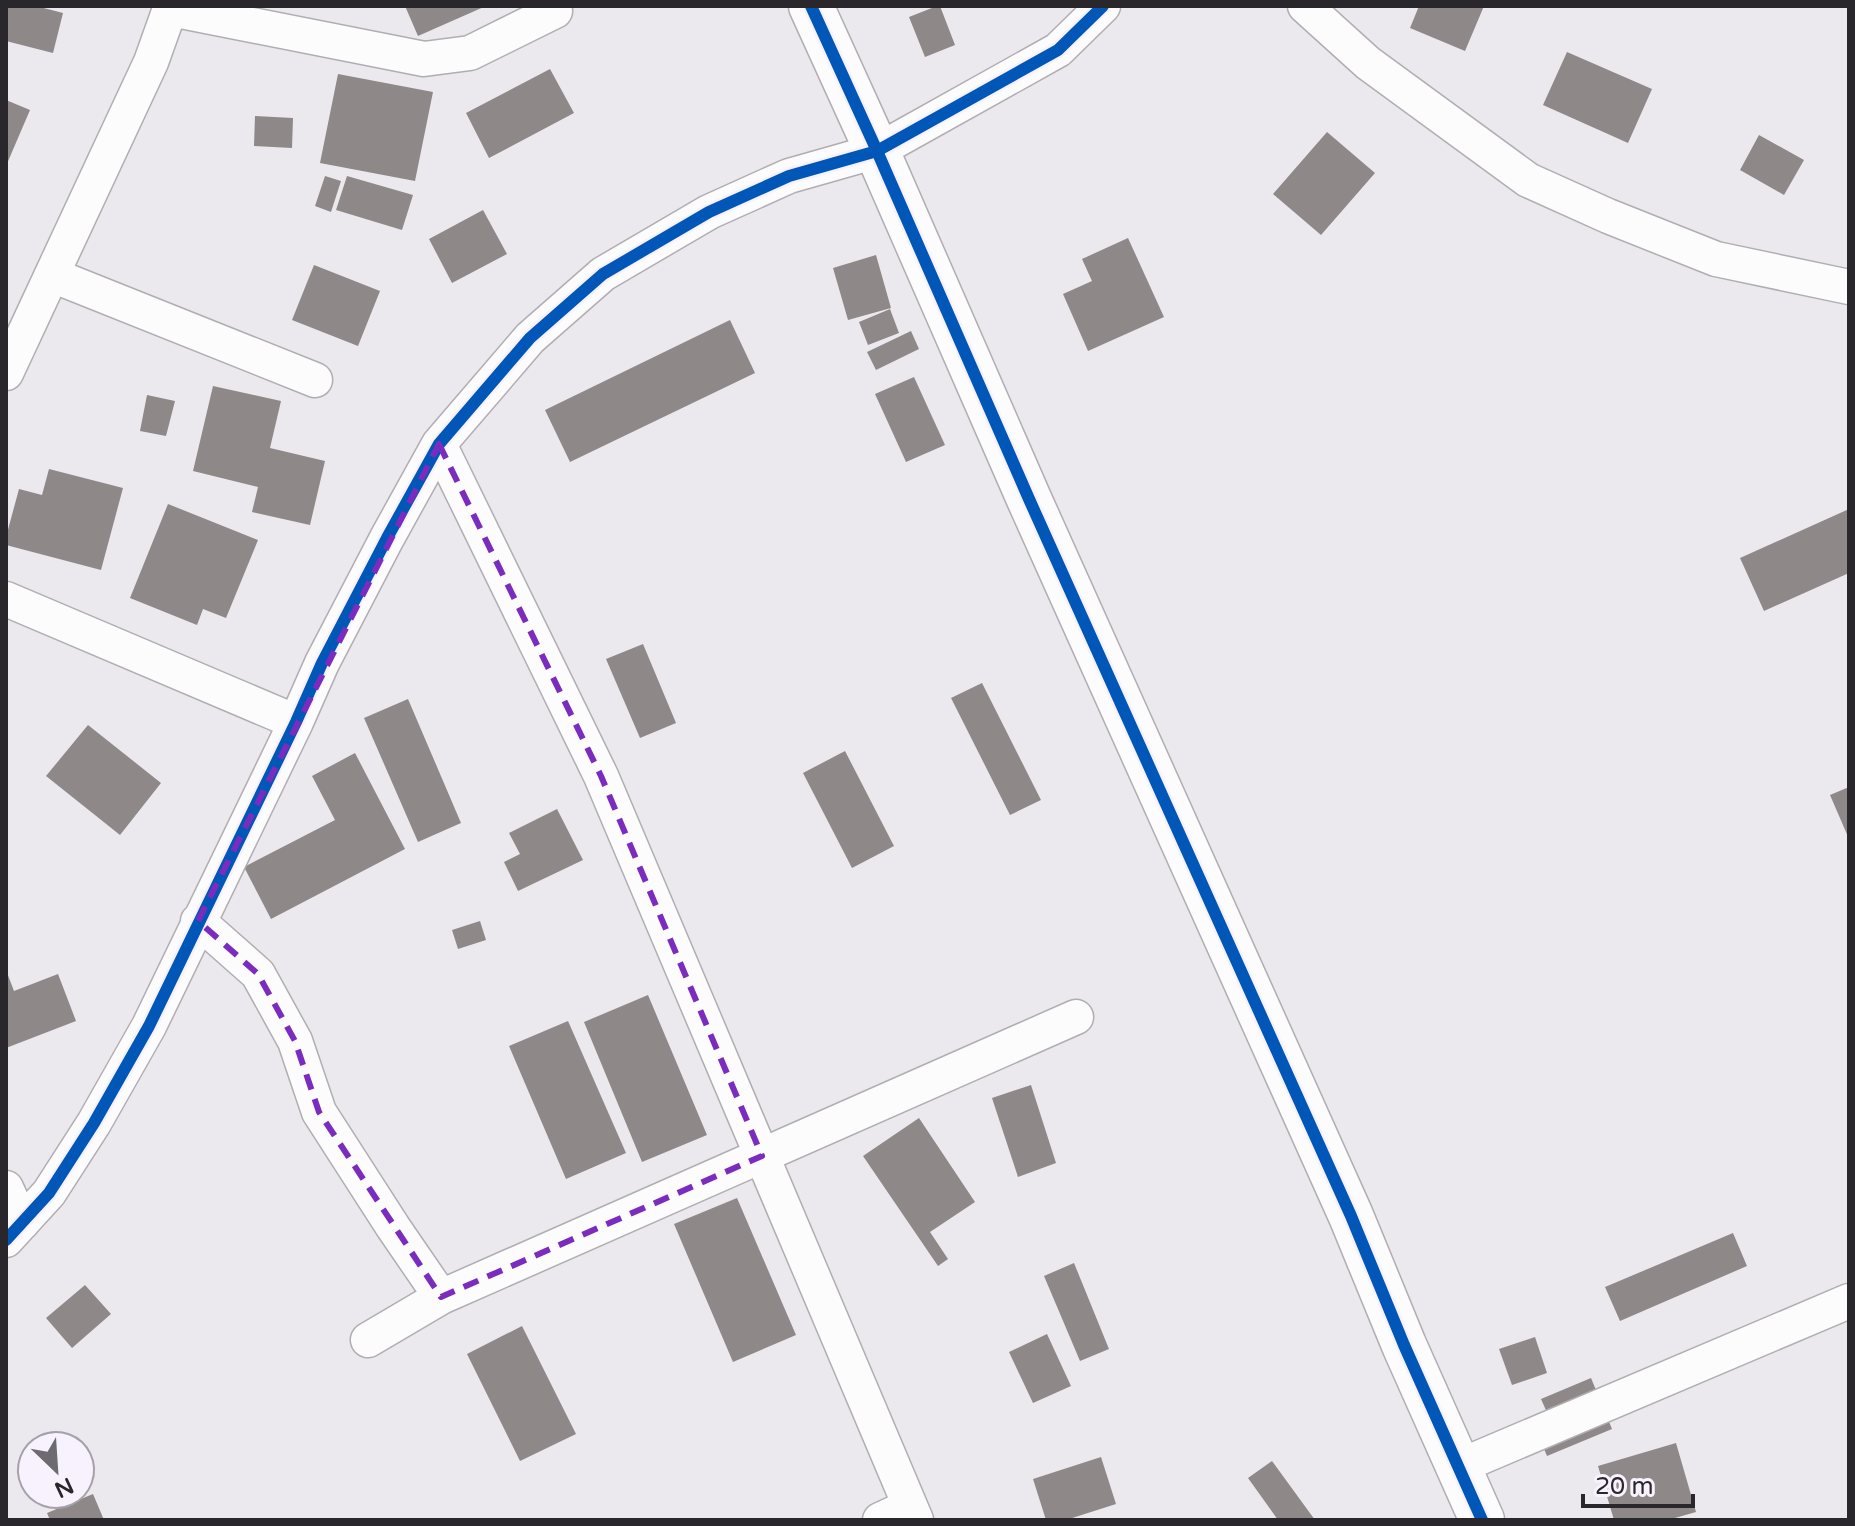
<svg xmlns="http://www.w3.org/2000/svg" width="1855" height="1526" viewBox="0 0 1855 1526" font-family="'Varela Round',sans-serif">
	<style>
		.building { fill: #8e8888 }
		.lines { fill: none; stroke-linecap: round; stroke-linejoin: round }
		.minor-casing { stroke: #b0aeb2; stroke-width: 37 }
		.tertiary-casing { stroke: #b0aeb2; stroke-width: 47 }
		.minor { stroke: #fcfcfc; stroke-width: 34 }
		.tertiary { stroke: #fcfcfc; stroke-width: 44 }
		.cycleway-casing { stroke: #f8f2ff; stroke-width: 17 }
		.cycleway { stroke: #0057b8; stroke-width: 12 }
		.marked { fill: none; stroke: #7b2cbf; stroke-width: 6; stroke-dasharray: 16 10; stroke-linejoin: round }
	</style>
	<rect width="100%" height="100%" fill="#ebe8ee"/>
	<path class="building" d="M 6,6 L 36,6 L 63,13 L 53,53 L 6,41 Z
		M 405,6 L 486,6 L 418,36 Z
		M 937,6 L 940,6 L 955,45 L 925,57 L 909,17 Z
		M 1419,6 L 1484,6 L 1465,51 L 1410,28 Z
		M 1567,52 L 1652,89 L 1628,143 L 1543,105 Z
		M 550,69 L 574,113 L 489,158 L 466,113 Z
		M 338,74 L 433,92 L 415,181 L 320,163 Z
		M 6,100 L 30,110 L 6,166 Z
		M 255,116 L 293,118 L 292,148 L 254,146 Z
		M 1327,132 L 1375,173 L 1321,235 L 1273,194 Z
		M 1759,135 L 1804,160 L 1784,195 L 1740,170 Z
		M 325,176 L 341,181 L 331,212 L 315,206 Z
		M 347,176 L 413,195 L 402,230 L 336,210 Z
		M 483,210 L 507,254 L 452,283 L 429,239 Z
		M 1128,238 L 1164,317 L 1088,351 L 1063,294 L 1092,281 L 1082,259 Z
		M 876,255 L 891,308 L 848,320 L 833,268 Z
		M 314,265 L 380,291 L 358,346 L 292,320 Z
		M 890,309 L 899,333 L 868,345 L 859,322 Z
		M 730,320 L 755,373 L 570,462 L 545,410 Z
		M 911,331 L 919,349 L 876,370 L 867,352 Z
		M 914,377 L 945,445 L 906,462 L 875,394 Z
		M 213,386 L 281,401 L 270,448 L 325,461 L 310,525 L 252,512 L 258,487 L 193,471 Z
		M 147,395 L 175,401 L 166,436 L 140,431 Z
		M 49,469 L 123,488 L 101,570 L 6,545 L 6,537 L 19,489 L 42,495 Z
		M 168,504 L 258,540 L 226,618 L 203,609 L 197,625 L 130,598 Z
		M 1849,509 L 1849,573 L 1764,611 L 1740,558 Z
		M 643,644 L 676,723 L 640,738 L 606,659 Z
		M 982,683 L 1041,800 L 1010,815 L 951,698 Z
		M 408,699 L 461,823 L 418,842 L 364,718 Z
		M 88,725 L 161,783 L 120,835 L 46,776 Z
		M 845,751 L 894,846 L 852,868 L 803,773 Z
		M 355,753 L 405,849 L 271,919 L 244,867 L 335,820 L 312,776 Z
		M 1849,787 L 1849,839 L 1830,795 Z
		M 557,809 L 583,860 L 518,891 L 504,862 L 520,854 L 509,833 Z
		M 480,921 L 486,940 L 458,949 L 452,930 Z
		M 6,970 L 14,991 L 58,974 L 76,1021 L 6,1048 Z
		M 648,995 L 707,1135 L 642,1162 L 584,1022 Z
		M 568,1021 L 626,1153 L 566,1179 L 509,1046 Z
		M 1031,1085 L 1056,1163 L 1018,1177 L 992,1098 Z
		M 919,1118 L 975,1202 L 930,1232 L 948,1259 L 938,1266 L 863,1156 Z
		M 737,1198 L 796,1335 L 733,1362 L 674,1224 Z
		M 1733,1233 L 1747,1266 L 1620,1321 L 1605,1287 Z
		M 1074,1263 L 1109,1349 L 1080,1361 L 1044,1276 Z
		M 85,1285 L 111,1314 L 72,1348 L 46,1318 Z
		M 522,1326 L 576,1434 L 520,1461 L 467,1354 Z
		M 1047,1334 L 1071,1386 L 1033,1403 L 1009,1352 Z
		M 1535,1337 L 1547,1373 L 1512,1385 L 1499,1349 Z
		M 1591,1378 L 1612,1429 L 1547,1456 L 1537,1432 L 1553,1426 L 1541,1399 Z
		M 1676,1443 L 1696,1512 L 1668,1520 L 1614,1520 L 1598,1466 Z
		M 1101,1457 L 1116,1504 L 1066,1520 L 1046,1520 L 1033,1479 Z
		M 1272,1461 L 1315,1520 L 1278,1520 L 1248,1478 Z
		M 93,1494 L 104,1520 L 50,1520 L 47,1513 Z"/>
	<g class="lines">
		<defs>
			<path id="minor" d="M 1305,6 L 1368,63 L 1528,180 L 1608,216 L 1716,259 L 1849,287
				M 171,9 L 424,59 L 470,53 L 555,11
				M 52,275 L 315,380
				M 6,373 L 151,62 L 171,6
				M 439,444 L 601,776 L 916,1520
				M 6,599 L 296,722
				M 198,921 L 258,974 L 295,1041 L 319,1112 L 393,1227 L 441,1297
				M 6,1188 L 22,1223
				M 6,1240 L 49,1193 L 94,1123 L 149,1026 L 296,722 L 322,663 L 387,538 L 439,444 L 530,338 L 603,274 L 709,212 L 789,176 L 877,151 L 1058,50 L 1103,6
				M 368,1340 L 441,1297 L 1076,1017
				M 1460,1466 L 1849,1301
				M 880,1520 L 910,1506"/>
			<path id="tertiary" d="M 811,6 L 877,151 L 1029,499 L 1351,1216 L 1404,1345 L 1482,1520"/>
		</defs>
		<use href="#minor" class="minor-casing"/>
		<use href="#tertiary" class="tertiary-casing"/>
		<use href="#minor" class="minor"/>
		<use href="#tertiary" class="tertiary"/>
		<defs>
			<path id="cycleway" d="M 811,6 L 877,151 L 1029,499 L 1351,1216 L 1404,1345 L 1482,1520
				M 6,1240 L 49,1193 L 94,1123 L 149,1026 L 296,722 L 322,663 L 387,538 L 439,444 L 530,338 L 603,274 L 709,212 L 789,176 L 877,151 L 1058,50 L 1103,6"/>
		</defs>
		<use href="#cycleway" class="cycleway-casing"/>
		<use href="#cycleway" class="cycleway"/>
	</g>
	<path class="marked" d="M 439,444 L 601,776 L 762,1156 L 441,1297 L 319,1112 L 295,1041 L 258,974 L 198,921 Z"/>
	<rect width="1855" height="1526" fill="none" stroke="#29272c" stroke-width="16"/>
	<g transform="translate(56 1470) rotate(155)"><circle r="38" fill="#f8f2ff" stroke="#a5a1ab" stroke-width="2"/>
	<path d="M0-6L14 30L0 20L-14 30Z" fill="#6d6b70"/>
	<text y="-12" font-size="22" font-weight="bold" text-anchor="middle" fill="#29272c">N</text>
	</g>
	<path d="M1583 1494v12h110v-12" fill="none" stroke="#29272c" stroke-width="4"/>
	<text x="1595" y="1494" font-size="24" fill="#29272c" stroke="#f8f2ff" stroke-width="6" paint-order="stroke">20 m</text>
</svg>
